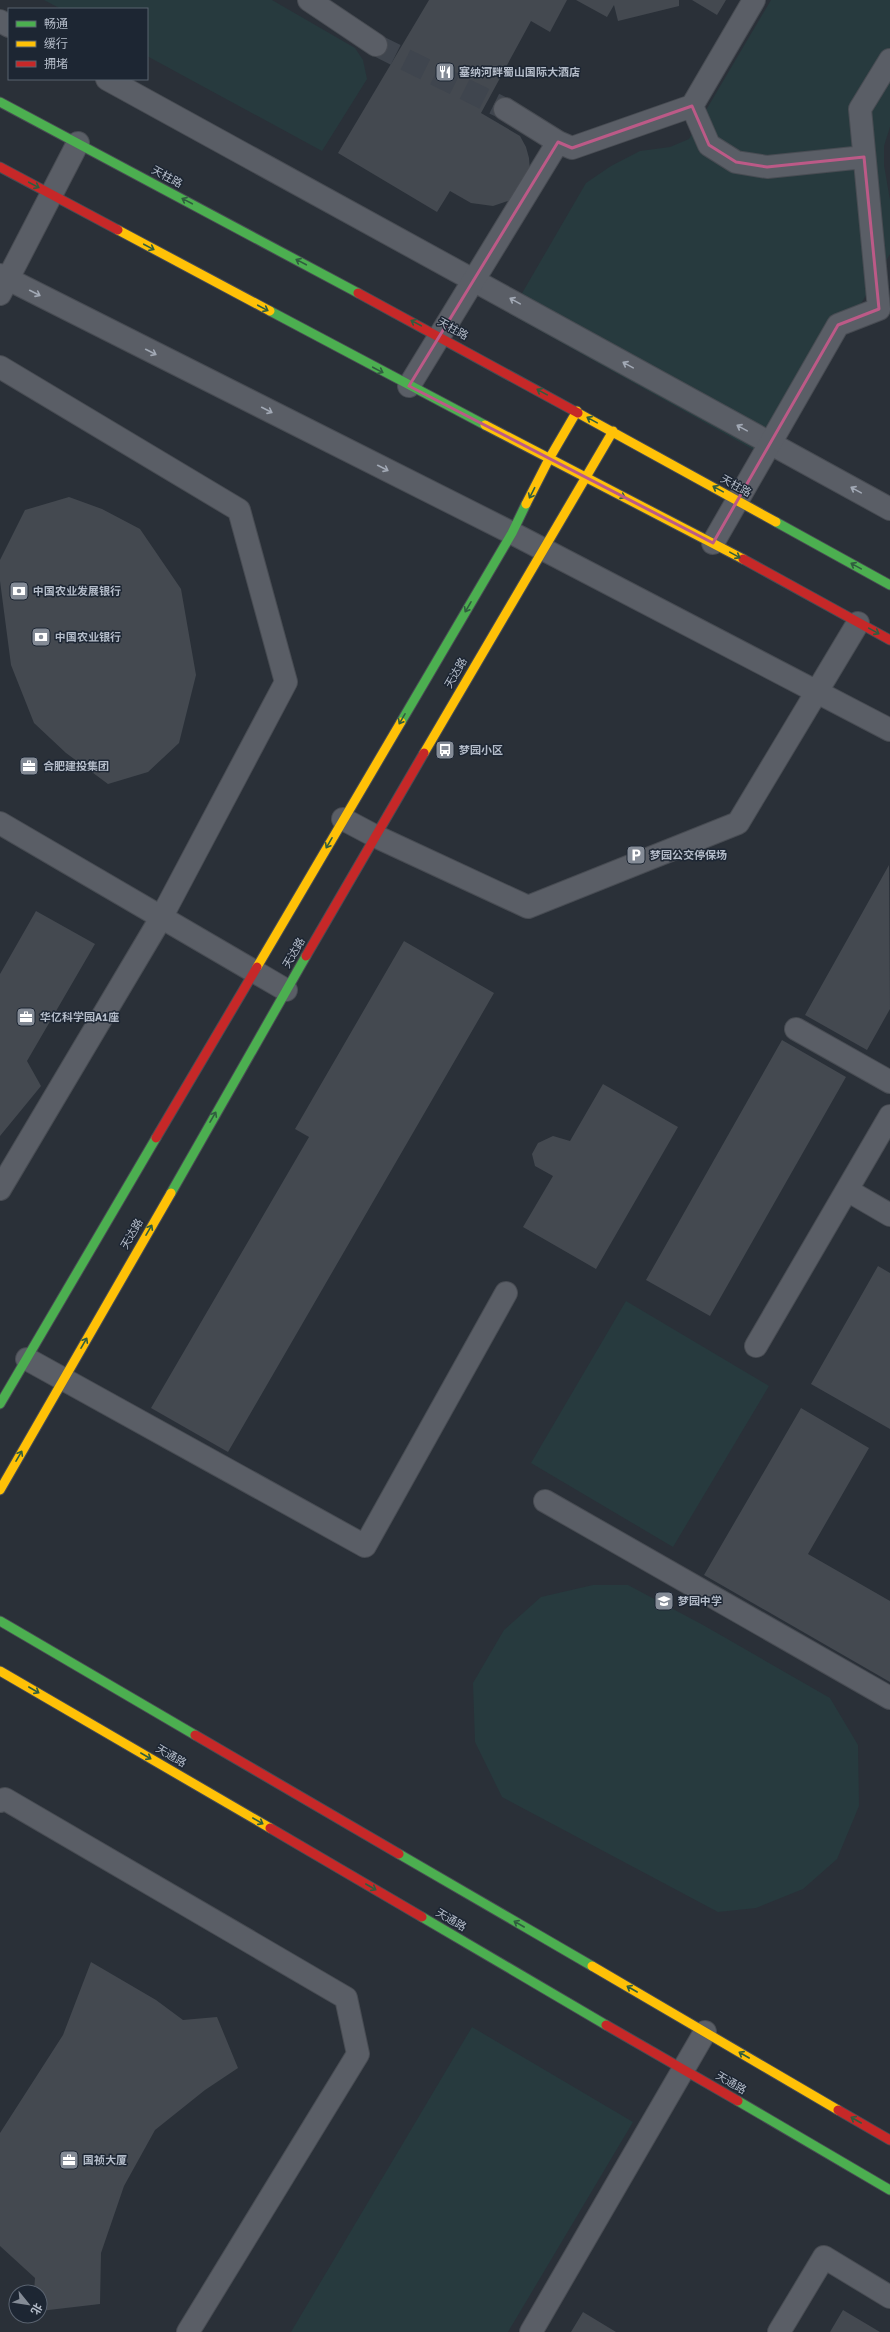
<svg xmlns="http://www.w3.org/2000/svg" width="890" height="2332" viewBox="0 0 890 2332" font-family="Signika,'Noto Sans SC',sans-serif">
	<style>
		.green { fill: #273a3e }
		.building { fill: #444950 }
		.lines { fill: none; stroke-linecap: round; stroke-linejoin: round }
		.street-tunnel { stroke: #3f454e; stroke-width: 22; stroke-dasharray: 22 11; stroke-linecap: butt }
		.lane-casing { stroke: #484c53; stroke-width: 24 }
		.street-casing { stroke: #484c53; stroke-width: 24 }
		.fast-casing { stroke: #484c53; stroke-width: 11 }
		.slow-casing { stroke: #484c53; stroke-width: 11 }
		.jam-casing { stroke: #484c53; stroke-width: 11 }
		.lane { stroke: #5a5e66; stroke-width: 22 }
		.street { stroke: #5a5e66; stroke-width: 22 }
		.fast { stroke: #4caf50; stroke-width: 9 }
		.slow { stroke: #ffc107; stroke-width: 9 }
		.jam { stroke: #c62828; stroke-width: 9 }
		.oneway { stroke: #305d3f }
		.oneway2 { stroke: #a2a9b5 }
		.marked { fill: none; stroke: #bc5a87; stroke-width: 3; stroke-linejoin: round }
		.labels { text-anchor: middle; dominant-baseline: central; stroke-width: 3; stroke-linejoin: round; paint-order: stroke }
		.poi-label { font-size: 11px; font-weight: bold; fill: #b4bcc9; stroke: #1d2633; text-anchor: start }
		.street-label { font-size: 11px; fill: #b4bcc9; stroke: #1d2633 }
	</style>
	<rect width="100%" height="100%" fill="#2a3038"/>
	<path class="green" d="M 44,0 L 272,0 L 355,48 L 363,60 L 367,79 L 322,151 L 147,56 L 147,9 L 61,9 Z
		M 771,0 L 890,0 L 890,127 L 884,146 L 884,165 L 890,200 L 890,254 L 793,420 L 778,410 L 754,450 L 510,314 L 586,183 L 611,166 L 640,151 L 670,147 L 689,139 Z
		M 626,1301 L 769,1386 L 673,1547 L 531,1463 Z
		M 593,1585 L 628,1585 L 703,1625 L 830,1698 L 858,1745 L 859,1806 L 837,1859 L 803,1889 L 756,1908 L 718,1912 L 502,1797 L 475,1742 L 473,1683 L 504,1630 L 541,1597 Z
		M 472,2027 L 633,2122 L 508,2332 L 291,2332 Z"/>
	<path class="building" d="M 429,0 L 567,0 L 550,32 L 531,21 L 481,113 L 520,136 L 526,147 L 529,158 L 530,171 L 514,199 L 493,206 L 471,203 L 450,191 L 437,212 L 338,153 Z
		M 576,0 L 679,0 L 679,6 L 618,21 L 614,5 L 607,17 Z
		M 692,0 L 726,0 L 717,15 Z
		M 69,497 L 102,509 L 140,529 L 181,589 L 196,675 L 179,743 L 148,772 L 108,784 L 66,753 L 34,723 L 11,665 L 0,581 L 0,560 L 25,510 Z
		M 889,865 L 890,1009 L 867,1050 L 805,1015 Z
		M 36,911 L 95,944 L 27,1061 L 41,1086 L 0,1136 L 0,974 Z
		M 404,941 L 494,993 L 228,1452 L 151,1408 L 309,1137 L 295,1129 Z
		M 782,1040 L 846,1077 L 710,1316 L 646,1280 Z
		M 603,1084 L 678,1127 L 596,1269 L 523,1227 L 553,1176 L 535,1166 L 532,1154 L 538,1143 L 553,1136 L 570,1141 Z
		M 878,1266 L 890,1273 L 890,1429 L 811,1384 Z
		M 801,1408 L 869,1448 L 808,1554 L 890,1601 L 890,1682 L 704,1575 Z
		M 91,1962 L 156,2000 L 183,2020 L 217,2017 L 238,2068 L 205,2090 L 155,2130 L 124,2186 L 101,2253 L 100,2304 L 40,2311 L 40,2292 L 34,2292 L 35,2278 L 0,2246 L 0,2133 L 63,2035 Z
		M 843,2310 L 880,2332 L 830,2332 Z
		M 583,2312 L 616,2332 L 571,2332 Z"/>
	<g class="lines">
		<path class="street-tunnel" d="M 376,45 L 505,109"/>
		<defs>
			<path id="lane" d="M 0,21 L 9,26
				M 107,79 L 890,509
				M 0,275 L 512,533 L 890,730
				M 0,294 L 78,143
				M 0,367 L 239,510 L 286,682 L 161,918 L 0,1189
				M 343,819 L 375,836 L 528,907 L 738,823 L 858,623
				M 0,823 L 286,990
				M 796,1029 L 890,1082
				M 847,1190 L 890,1215
				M 756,1346 L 890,1116
				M 27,1359 L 365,1546 L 506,1293
				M 545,1501 L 890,1698
				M 0,1801 L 5,1799 L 346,1998 L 358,2054 L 188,2332
				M 531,2332 L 705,2032
				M 779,2332 L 824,2257 L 890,2297"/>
			<path id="street" d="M 309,0 L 376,45
				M 692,106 L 709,145 L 736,162 L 767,167 L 864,157
				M 505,109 L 558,142 L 572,148 L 692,106 L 754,0
				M 879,309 L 860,109 L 890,60
				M 409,386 L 558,142
				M 713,543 L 838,325 L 879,309"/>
			<path id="fast" d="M 0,102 L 358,293
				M 270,311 L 485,425
				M 776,522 L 890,585
				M 401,722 L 512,533 L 526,504
				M 171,1193 L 306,956
				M 0,1404 L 156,1138
				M 0,1621 L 195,1735
				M 399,1854 L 592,1966
				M 422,1917 L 606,2025
				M 738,2101 L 890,2190"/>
			<path id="slow" d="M 118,230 L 270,311
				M 578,413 L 776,522
				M 485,425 L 743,559
				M 526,504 L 549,459 L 577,411
				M 424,753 L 613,431
				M 257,967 L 401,722
				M 0,1490 L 171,1193
				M 0,1671 L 270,1828
				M 592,1966 L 838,2110"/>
			<path id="jam" d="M 0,167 L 118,230
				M 358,293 L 578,413
				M 743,559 L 890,640
				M 306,956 L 424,753
				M 156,1138 L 257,967
				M 195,1735 L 399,1854
				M 270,1828 L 422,1917
				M 606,2025 L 738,2101
				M 838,2110 L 890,2140"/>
		</defs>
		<use href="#lane" class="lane-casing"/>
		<use href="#street" class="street-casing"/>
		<use href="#fast" class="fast-casing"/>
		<use href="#slow" class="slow-casing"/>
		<use href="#jam" class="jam-casing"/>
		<use href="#lane" class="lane"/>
		<use href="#street" class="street"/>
		<use href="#fast" class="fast"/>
		<use href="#slow" class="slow"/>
		<use href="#jam" class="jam"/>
	</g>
	<defs><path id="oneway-shaft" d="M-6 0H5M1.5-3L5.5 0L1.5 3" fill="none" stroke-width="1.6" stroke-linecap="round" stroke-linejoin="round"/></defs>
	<g class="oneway">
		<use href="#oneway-shaft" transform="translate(34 185) rotate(28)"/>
		<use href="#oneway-shaft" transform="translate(187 201) rotate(-152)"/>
		<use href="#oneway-shaft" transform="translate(149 247) rotate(28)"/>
		<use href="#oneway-shaft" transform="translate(301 262) rotate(-152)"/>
		<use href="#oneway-shaft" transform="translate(263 308) rotate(28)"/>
		<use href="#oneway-shaft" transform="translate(416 323) rotate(-152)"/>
		<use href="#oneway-shaft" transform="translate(378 370) rotate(28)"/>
		<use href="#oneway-shaft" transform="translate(542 392) rotate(-151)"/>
		<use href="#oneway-shaft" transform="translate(592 420) rotate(-151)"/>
		<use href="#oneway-shaft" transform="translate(718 489) rotate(-151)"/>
		<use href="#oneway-shaft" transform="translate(532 493) rotate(117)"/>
		<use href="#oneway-shaft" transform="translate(620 495) rotate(27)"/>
		<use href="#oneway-shaft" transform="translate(735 555) rotate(29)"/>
		<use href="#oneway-shaft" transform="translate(856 566) rotate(-151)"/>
		<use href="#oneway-shaft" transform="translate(468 607) rotate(120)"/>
		<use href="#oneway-shaft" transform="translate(874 631) rotate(29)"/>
		<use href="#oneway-shaft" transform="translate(402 719) rotate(120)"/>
		<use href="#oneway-shaft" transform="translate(329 843) rotate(120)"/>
		<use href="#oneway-shaft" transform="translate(213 1117) rotate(-60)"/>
		<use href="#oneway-shaft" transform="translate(149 1230) rotate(-60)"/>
		<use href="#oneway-shaft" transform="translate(84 1343) rotate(-60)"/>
		<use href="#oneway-shaft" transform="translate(19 1456) rotate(-60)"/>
		<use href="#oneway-shaft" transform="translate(34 1690) rotate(30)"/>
		<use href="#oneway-shaft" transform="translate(146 1756) rotate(30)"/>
		<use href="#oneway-shaft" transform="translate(258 1821) rotate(30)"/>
		<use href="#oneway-shaft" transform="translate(371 1887) rotate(30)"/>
		<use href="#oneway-shaft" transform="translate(519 1924) rotate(-150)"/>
		<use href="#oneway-shaft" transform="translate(632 1989) rotate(-150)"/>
		<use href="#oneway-shaft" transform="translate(744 2055) rotate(-150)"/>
		<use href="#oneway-shaft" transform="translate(856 2120) rotate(-150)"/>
	</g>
	<g class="oneway2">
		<use href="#oneway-shaft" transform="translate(35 293) rotate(27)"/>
		<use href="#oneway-shaft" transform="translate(515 301) rotate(-151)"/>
		<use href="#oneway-shaft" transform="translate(151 352) rotate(27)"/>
		<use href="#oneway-shaft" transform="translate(628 365) rotate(-151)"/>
		<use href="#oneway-shaft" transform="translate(267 410) rotate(27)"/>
		<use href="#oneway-shaft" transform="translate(742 428) rotate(-151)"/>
		<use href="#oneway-shaft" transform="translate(383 468) rotate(27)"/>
		<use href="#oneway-shaft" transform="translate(856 490) rotate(-151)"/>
	</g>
	<path class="marked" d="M 692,106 L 709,145 L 736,162 L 767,167 L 864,157 L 879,309 L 838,325 L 713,543 L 409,386 L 558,142 L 572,148 Z"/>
	<defs>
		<symbol id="restaurant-square" viewBox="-11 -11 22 22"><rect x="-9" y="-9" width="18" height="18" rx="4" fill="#848b96" stroke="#1d2633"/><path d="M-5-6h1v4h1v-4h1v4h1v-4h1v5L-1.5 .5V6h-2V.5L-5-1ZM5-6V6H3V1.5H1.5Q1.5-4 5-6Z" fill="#fff"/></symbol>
		<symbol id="bank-square" viewBox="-11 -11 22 22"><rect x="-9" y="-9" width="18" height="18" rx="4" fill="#848b96" stroke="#1d2633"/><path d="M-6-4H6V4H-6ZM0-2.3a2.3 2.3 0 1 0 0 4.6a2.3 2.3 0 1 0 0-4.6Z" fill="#fff"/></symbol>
		<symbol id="bus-square" viewBox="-11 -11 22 22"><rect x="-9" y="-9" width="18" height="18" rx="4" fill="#848b96" stroke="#1d2633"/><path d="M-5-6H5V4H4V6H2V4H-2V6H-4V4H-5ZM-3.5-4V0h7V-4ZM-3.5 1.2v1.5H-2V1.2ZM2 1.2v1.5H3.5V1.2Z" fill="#fff"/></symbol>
		<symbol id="office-square" viewBox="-11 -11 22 22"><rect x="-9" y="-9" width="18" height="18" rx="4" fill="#848b96" stroke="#1d2633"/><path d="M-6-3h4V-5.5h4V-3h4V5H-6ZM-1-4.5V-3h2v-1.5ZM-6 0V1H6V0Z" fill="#fff"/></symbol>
		<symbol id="parking-square" viewBox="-11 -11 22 22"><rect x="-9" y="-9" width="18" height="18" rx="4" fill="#848b96" stroke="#1d2633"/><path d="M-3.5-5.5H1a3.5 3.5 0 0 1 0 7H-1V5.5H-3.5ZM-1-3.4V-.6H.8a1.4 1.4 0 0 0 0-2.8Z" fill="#fff"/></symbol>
		<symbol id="school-square" viewBox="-11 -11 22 22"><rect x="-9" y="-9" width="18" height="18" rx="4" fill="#848b96" stroke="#1d2633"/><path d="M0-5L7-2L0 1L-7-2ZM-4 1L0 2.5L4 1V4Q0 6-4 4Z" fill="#fff"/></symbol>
	</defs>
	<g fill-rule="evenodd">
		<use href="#restaurant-square" x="434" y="61" width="22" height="22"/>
		<use href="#bank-square" x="8" y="580" width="22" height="22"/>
		<use href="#bank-square" x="30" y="626" width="22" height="22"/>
		<use href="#bus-square" x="434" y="739" width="22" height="22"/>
		<use href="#office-square" x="18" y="755" width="22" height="22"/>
		<use href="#parking-square" x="625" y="844" width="22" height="22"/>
		<use href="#office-square" x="15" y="1006" width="22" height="22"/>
		<use href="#school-square" x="653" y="1590" width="22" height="22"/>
		<use href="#office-square" x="58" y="2149" width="22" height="22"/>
	</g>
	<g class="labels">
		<g class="poi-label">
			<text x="459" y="72">塞纳河畔蜀山国际大酒店</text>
			<text x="33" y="591">中国农业发展银行</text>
			<text x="55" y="637">中国农业银行</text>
			<text x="459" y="750">梦园小区</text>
			<text x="43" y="766">合肥建投集团</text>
			<text x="650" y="855">梦园公交停保场</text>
			<text x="40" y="1017">华亿科学园A1座</text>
			<text x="678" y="1601">梦园中学</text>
			<text x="83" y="2160">国祯大厦</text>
		</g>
		<g class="street-label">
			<text transform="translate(167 177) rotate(28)">天柱路</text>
			<text transform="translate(453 329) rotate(29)">天柱路</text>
			<text transform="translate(736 486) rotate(29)">天柱路</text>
			<text transform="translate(456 673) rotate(-60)">天达路</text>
			<text transform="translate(294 953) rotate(-60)">天达路</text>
			<text transform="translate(132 1234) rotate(-60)">天达路</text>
			<text transform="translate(171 1756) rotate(30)">天通路</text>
			<text transform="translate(451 1920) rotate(30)">天通路</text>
			<text transform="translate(731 2083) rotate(30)">天通路</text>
		</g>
	</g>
	<rect x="8" y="8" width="140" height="72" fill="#1d2633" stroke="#59626f"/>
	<rect x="16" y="21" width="20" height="6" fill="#4caf50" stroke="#59626f"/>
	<text x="44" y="28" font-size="12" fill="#b4bcc9">畅通</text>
	<rect x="16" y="41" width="20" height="6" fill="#ffc107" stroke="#59626f"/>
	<text x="44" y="48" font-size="12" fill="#b4bcc9">缓行</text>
	<rect x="16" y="61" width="20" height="6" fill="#c62828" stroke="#59626f"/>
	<text x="44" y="68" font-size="12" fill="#b4bcc9">拥堵</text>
	<g transform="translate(28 2304) rotate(120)"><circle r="19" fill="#1d2633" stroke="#59626f"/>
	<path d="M0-3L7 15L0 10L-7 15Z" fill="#848b96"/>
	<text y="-6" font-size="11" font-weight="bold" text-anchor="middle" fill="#b4bcc9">北</text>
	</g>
</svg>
